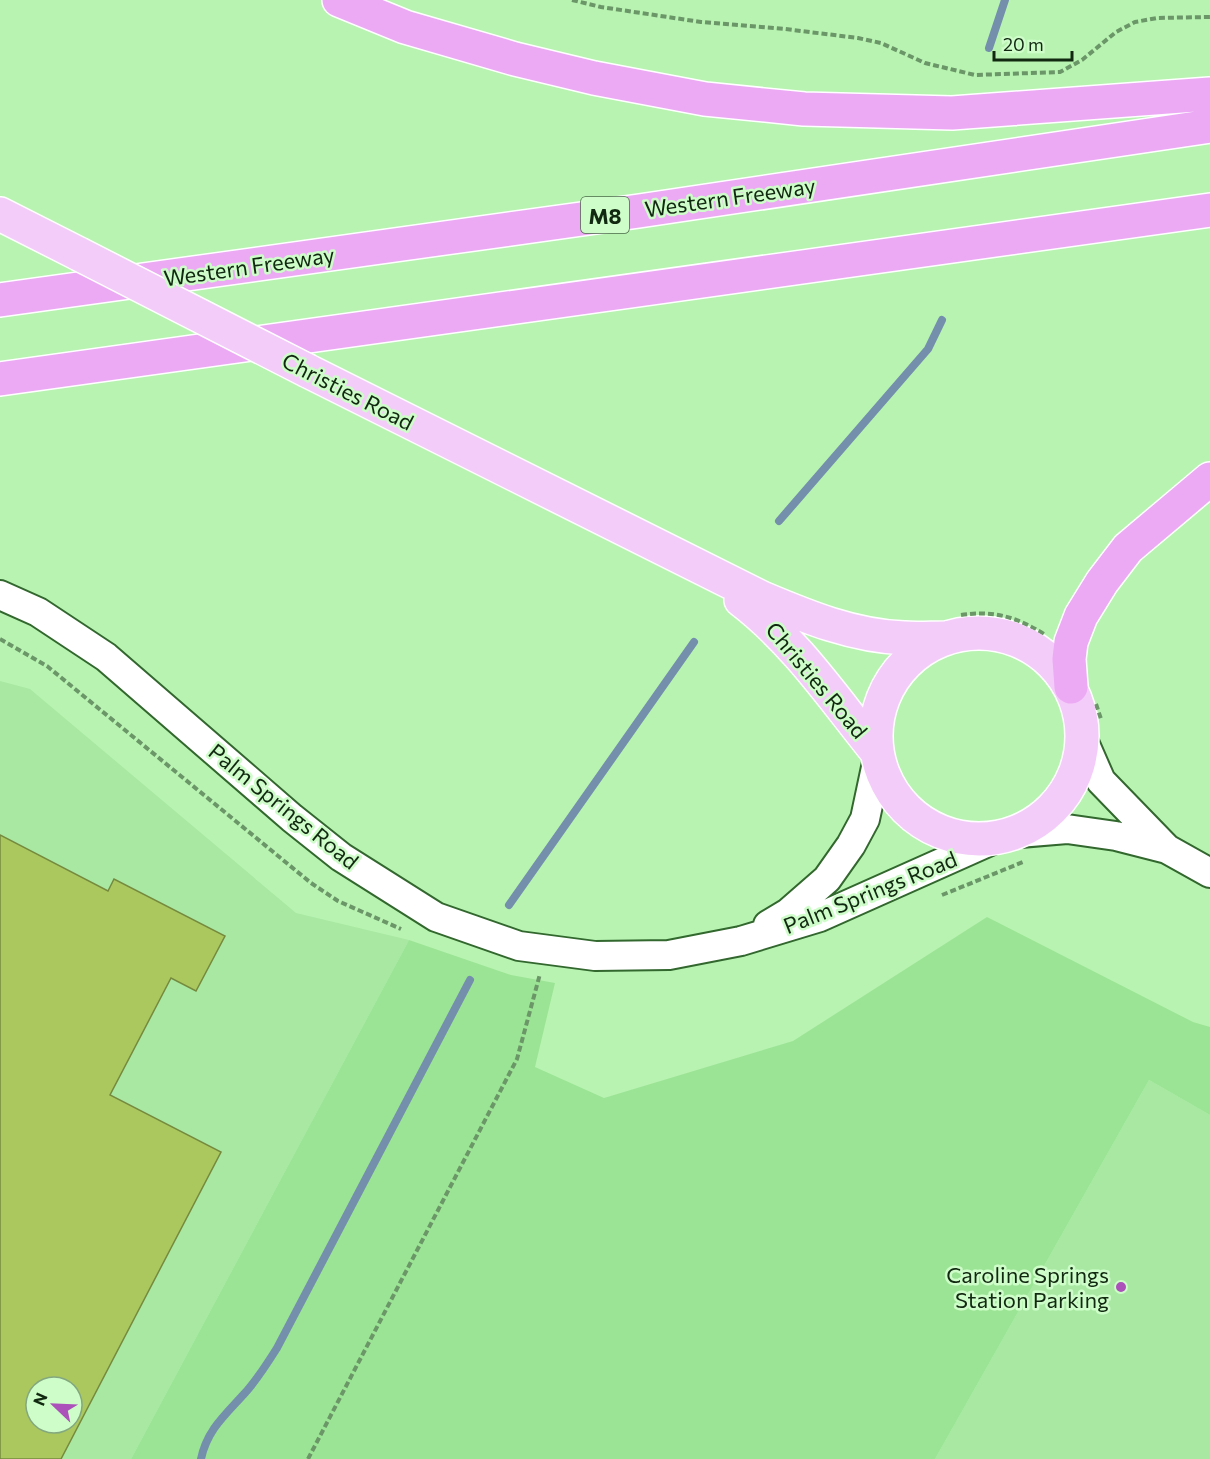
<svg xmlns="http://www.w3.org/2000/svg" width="1210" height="1459" viewBox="0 0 1210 1459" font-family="Commissioner,sans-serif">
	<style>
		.built { fill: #a8e8a2; fill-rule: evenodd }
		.green { fill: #9ce495 }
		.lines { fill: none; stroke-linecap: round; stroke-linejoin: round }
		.stream { stroke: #748fac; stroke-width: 8 }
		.building { fill: #abc85f; stroke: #758a3e; stroke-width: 1.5; fill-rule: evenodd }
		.minor-casing { stroke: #32672e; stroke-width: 32 }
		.major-casing { stroke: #fff; stroke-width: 36 }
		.highway-casing { stroke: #fff; stroke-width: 36 }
		.path { stroke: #6b9667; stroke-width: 4; stroke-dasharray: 6 3; stroke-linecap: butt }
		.minor { stroke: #fff; stroke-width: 28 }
		.major { stroke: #f4ccf9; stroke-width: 33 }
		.highway { stroke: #ecaaf5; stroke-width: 33 }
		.major-bridge-casing { stroke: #fff; stroke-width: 36; stroke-linecap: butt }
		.major-bridge { stroke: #f4ccf9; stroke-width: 33 }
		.poi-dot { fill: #ac50ba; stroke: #cefdc9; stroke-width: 2 }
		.labels { text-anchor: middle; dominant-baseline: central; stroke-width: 5; stroke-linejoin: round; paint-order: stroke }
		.shield { fill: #cefdc9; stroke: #4a6948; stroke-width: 1.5 }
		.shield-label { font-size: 21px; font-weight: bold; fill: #122911 }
		.street-label { font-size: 22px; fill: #122911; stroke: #cefdc9 }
		.poi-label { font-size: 22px; fill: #122911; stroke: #cefdc9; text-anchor: end }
	</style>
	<rect width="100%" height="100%" fill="#b8f3b2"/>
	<path class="built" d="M 0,681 L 30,689 L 296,913 L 409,940 L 131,1459 L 0,1459 ZM 36,1387 L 72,1387 L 72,1423 L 36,1423 Z
		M 1149,1080 L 1210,1115 L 1210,1459 L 935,1459 Z"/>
	<path class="green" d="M 987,917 L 1193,1022 L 1210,1027 L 1210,1115 L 1149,1080 L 935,1459 L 131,1459 L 409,940 L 511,975 L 555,983 L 535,1067 L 604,1098 L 793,1041 Z"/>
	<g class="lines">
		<path class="stream" d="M 989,48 L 1005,0
			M 779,521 L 928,349 L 942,320
			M 509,905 L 694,642
			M 201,1459 C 207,1430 225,1415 244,1394 C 257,1380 267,1364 277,1348 L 470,980"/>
	</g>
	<path class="building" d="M 0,835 L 108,891 L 114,879 L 225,936 L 196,991 L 171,978 L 110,1095 L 221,1152 L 61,1459 L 0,1459 ZM 36,1387 L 72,1387 L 72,1423 L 36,1423 Z"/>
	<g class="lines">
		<defs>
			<path id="minor" d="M 0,595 L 38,612 L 106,657 L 292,818 L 341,857 L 436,917 L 519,946 L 595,956 L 669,955 L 741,941 L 820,917 L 997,838
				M 1083,740 L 1101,781 L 1166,848
				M 1008,834 L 1067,829 L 1116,836 L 1167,849 L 1210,873
				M 768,925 L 788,913 L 827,879 L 851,845 L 865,819 L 878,758"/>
			<path id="major" d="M 0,214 L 79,254
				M 308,371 L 762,598 C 807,617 853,636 904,638 C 917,639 931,638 945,638
				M 741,600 C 796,642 834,699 877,752
				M876 736a103 103 0 1 1 206 0a103 103 0 1 1-206 0Z"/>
			<path id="highway" d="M 339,0 L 405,27 L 515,59 L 594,78 L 705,99 L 804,109 L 952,113 L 1210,94
				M 0,300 L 639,211 L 1210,126
				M 0,379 L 1210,210
				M 1071,687 L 1069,659 L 1071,642 L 1081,616 L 1102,582 L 1128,548 L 1210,479"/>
		</defs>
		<use href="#minor" class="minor-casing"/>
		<use href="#major" class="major-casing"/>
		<use href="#highway" class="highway-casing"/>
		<path class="path" d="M 572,0 L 601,7 L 701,22 L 785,29 L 858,38 L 881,43 L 925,63 L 975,75 L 1060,72 L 1082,60 L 1116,32 L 1135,22 L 1157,18 L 1210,17
			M 961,615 C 994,610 1016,617 1044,634
			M 0,639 L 47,666 L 311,883 L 338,901 L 401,929
			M 1096,704 L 1101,719
			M 942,895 L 1023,862
			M 308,1459 L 517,1059 L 540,974"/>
		<use href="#minor" class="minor"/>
		<use href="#major" class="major"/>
		<use href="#highway" class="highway"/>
		<defs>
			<path id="major-bridge" d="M 79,254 L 308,371"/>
		</defs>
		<use href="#major-bridge" class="major-bridge-casing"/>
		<use href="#major-bridge" class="major-bridge"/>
	</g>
	<circle class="poi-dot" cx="1121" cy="1287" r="6"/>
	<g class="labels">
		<rect class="shield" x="581" y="197" width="48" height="36" rx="4.5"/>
		<g class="shield-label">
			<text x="605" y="215">M8</text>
		</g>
		<g class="street-label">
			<text transform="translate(730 197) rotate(-8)">Western Freeway</text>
			<text transform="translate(249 266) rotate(-8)">Western Freeway</text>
			<text transform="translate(348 391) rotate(27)">Christies Road</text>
			<text transform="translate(817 680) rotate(50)">Christies Road</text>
			<text transform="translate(284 806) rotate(39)">Palm Springs Road</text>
			<text transform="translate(870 892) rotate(-22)">Palm Springs Road</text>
		</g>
		<g class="poi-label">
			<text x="1109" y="1274">Caroline Springs<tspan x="1109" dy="25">Station Parking</tspan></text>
		</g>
	</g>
	<g transform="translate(54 1405) rotate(293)"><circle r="28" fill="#cefdc9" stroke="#83a87f" stroke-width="1.5"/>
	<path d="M0-4.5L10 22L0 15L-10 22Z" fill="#ac50ba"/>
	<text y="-9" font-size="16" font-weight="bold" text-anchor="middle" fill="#122911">N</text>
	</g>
	<path d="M994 51v9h78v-9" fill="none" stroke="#122911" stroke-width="3"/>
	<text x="1003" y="51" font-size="18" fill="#122911" stroke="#cefdc9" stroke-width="4.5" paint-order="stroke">20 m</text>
</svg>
